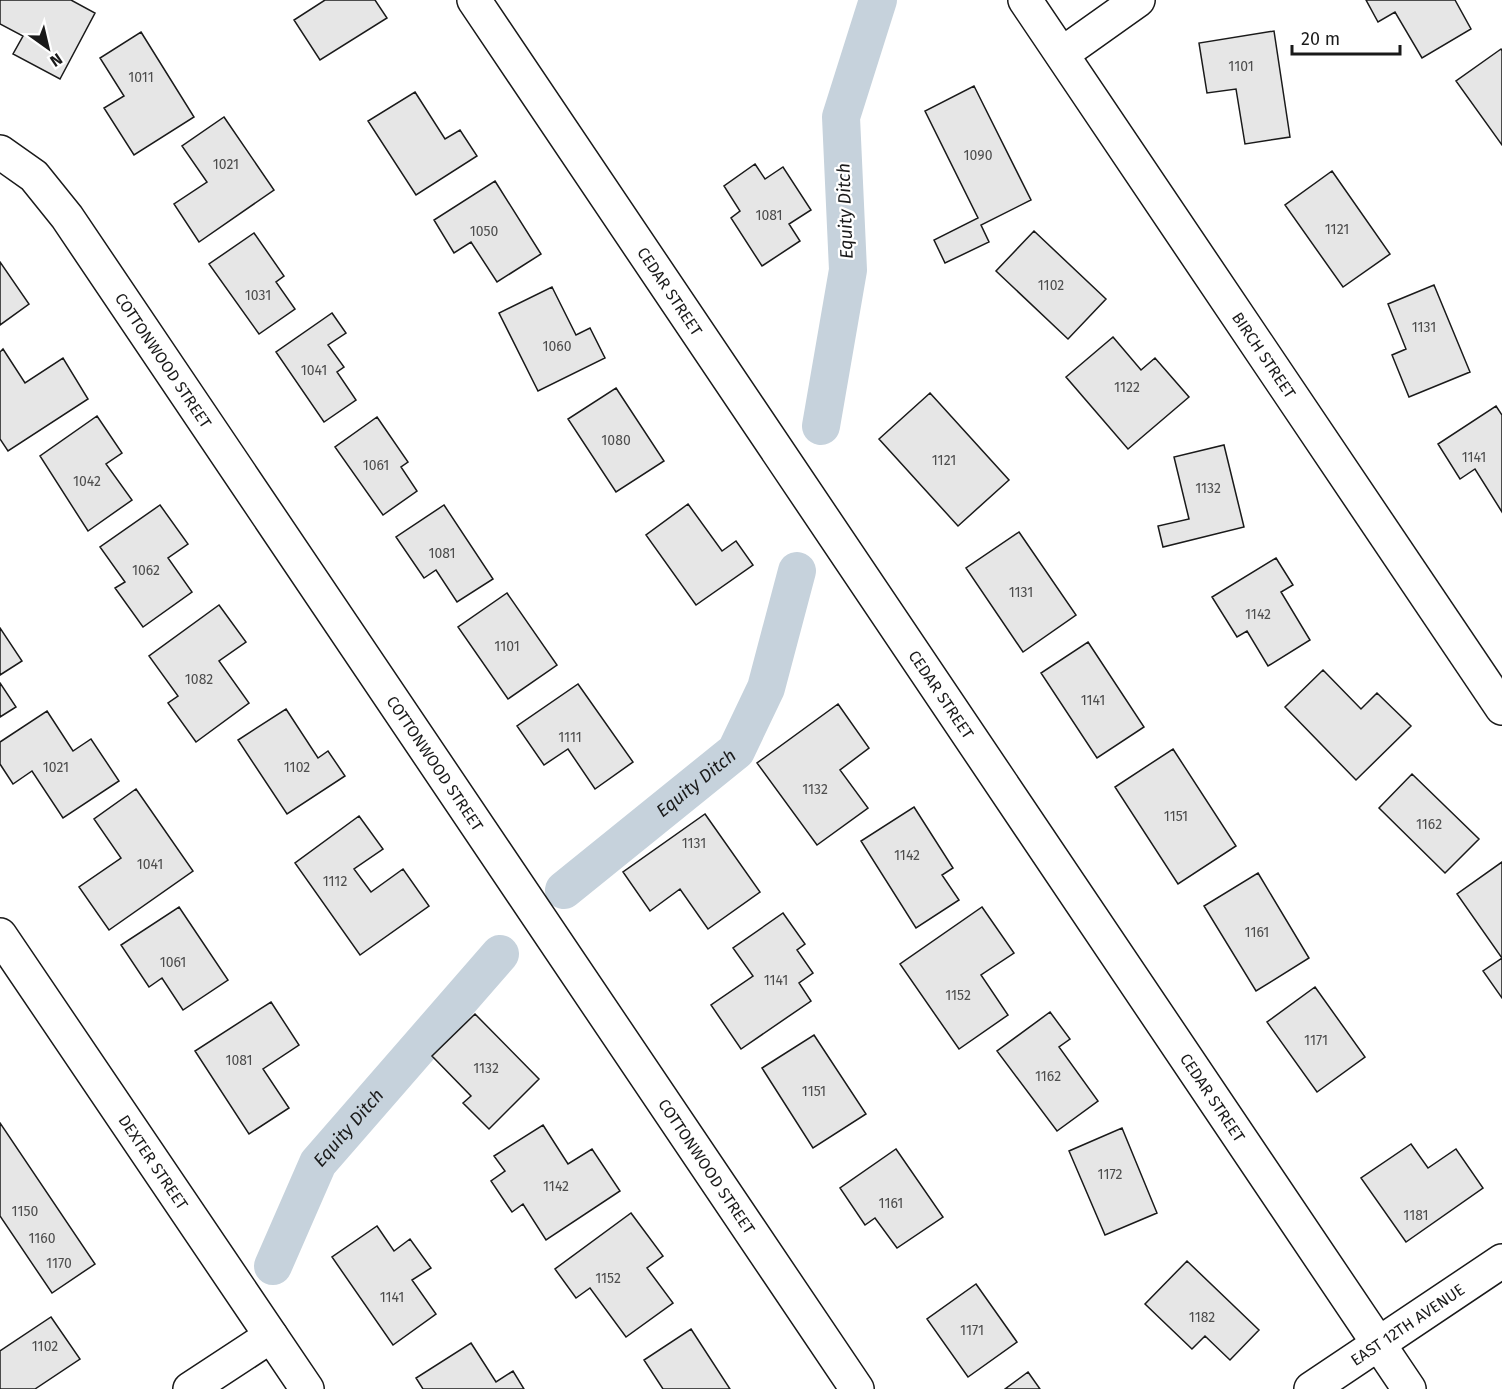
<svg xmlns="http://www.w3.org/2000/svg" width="1502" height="1389" viewBox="0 0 1502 1389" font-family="'Fira Sans',sans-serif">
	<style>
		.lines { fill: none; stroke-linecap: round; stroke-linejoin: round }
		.canal { stroke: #c6d2dc; stroke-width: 38 }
		.building { fill: #e6e6e6; stroke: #1a1a1a; stroke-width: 1.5 }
		.minor-casing { stroke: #1a1a1a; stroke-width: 36 }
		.minor { stroke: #fff; stroke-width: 33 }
		.labels { text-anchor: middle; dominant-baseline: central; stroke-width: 4.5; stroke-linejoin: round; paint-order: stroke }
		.number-label { font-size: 14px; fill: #4d4d4d }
		.street-label { font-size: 16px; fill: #1a1a1a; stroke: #fff }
		.water-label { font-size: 18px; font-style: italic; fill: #1a1a1a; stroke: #fff }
	</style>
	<rect width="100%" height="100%" fill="#fff"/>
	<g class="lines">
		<g class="canal">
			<path d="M 821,426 L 848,270 L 841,117 L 878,0"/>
			<path id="s1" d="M 564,890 L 736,751 L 766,688 L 797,571"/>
			<path id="s2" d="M 273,1266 L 318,1163 L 500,954"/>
		</g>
	</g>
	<path class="building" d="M 0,0 L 71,0 L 95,13 L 60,79 L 13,54 L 23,36 L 0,24 Z
		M 325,0 L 375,0 L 387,18 L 320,60 L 294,20 Z
		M 1366,0 L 1455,0 L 1471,29 L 1422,58 L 1395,12 L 1378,22 Z
		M 1274,31 L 1290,137 L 1245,144 L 1236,89 L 1207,93 L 1199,43 Z
		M 141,32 L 194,117 L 134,155 L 104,108 L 124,96 L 100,58 Z
		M 1501,49 L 1502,51 L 1502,145 L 1456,81 Z
		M 974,86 L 1031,200 L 981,225 L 989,242 L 945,263 L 934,240 L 978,218 L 925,111 Z
		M 415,92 L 445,139 L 460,130 L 477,156 L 416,195 L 368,121 Z
		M 224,117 L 274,190 L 199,242 L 174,204 L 207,182 L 182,146 Z
		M 755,164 L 765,179 L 783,167 L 811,210 L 789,224 L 800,241 L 762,266 L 731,218 L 740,211 L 724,186 Z
		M 1332,171 L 1390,254 L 1343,287 L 1285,205 Z
		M 495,181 L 541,254 L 497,282 L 471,242 L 454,253 L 434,220 Z
		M 1034,231 L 1106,299 L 1068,339 L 996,271 Z
		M 254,233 L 284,276 L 276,282 L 295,309 L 259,334 L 209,264 Z
		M 0,262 L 29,304 L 0,325 Z
		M 1434,285 L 1470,372 L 1409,397 L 1392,355 L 1406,349 L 1388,304 Z
		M 552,287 L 576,335 L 590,328 L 605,358 L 538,391 L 499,313 Z
		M 332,313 L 346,333 L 328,345 L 344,367 L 337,372 L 356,400 L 324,422 L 276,352 Z
		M 1113,337 L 1141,370 L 1155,358 L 1189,397 L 1128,449 L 1066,377 Z
		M 3,349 L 25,383 L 63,358 L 88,399 L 8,451 L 0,439 L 0,352 Z
		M 616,388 L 664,461 L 616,492 L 568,419 Z
		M 930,393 L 1009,480 L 958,526 L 879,439 Z
		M 1496,406 L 1502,415 L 1502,512 L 1475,469 L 1460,479 L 1438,444 Z
		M 97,416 L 122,453 L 106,464 L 132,500 L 88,531 L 40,456 Z
		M 377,417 L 408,462 L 401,467 L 417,491 L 383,515 L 335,447 Z
		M 1224,445 L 1244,527 L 1163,547 L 1158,526 L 1189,519 L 1174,457 Z
		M 688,504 L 722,551 L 736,541 L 753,565 L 696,605 L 646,535 Z
		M 160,505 L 188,544 L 168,558 L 192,592 L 143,627 L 115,588 L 125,582 L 100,547 Z
		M 444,505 L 493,579 L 457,602 L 436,570 L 424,578 L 396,537 Z
		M 1019,532 L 1076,615 L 1023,652 L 966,568 Z
		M 1276,558 L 1293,585 L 1281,592 L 1310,640 L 1268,666 L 1247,631 L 1237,637 L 1212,597 Z
		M 507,593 L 557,665 L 508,699 L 458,627 Z
		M 219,605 L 246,642 L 219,661 L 249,703 L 196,742 L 168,703 L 178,696 L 149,656 Z
		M 0,628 L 22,661 L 0,675 Z
		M 1088,642 L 1144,727 L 1097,758 L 1041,673 Z
		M 1323,670 L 1361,709 L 1377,693 L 1411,726 L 1356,780 L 1285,707 Z
		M 0,683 L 16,707 L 0,717 Z
		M 578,684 L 633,762 L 595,789 L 568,749 L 544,765 L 517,726 Z
		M 838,704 L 869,748 L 840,770 L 868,808 L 817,845 L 757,763 Z
		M 286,709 L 318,758 L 328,751 L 345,776 L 287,814 L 238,740 Z
		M 47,711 L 73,751 L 91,739 L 119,781 L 63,818 L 32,771 L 13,784 L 0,764 L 0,742 Z
		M 1173,749 L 1236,846 L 1178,884 L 1115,787 Z
		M 1412,774 L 1479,839 L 1445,873 L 1379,808 Z
		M 136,789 L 193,871 L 109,930 L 79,887 L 121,858 L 94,819 Z
		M 914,807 L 953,868 L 942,875 L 959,900 L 916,928 L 861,841 Z
		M 705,814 L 760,892 L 708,929 L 680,889 L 650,911 L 623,872 Z
		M 359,816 L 383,849 L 354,869 L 371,892 L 403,869 L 429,906 L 360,955 L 295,863 Z
		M 1502,862 L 1502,998 L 1483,971 L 1502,958 L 1457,894 Z
		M 1258,873 L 1309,958 L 1256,991 L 1204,906 Z
		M 179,907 L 228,980 L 183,1010 L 162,978 L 149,987 L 121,945 Z
		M 982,907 L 1014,953 L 981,975 L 1008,1015 L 959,1049 L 900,964 Z
		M 783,913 L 805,944 L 797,950 L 813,973 L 799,983 L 811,1001 L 741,1049 L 711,1005 L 753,976 L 733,948 Z
		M 1315,987 L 1365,1057 L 1317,1092 L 1267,1022 Z
		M 271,1002 L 299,1045 L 263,1069 L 289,1108 L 249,1134 L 195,1051 Z
		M 1050,1012 L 1070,1039 L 1059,1047 L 1098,1101 L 1057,1131 L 997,1051 Z
		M 475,1014 L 539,1079 L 489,1129 L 463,1103 L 471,1096 L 432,1056 Z
		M 814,1035 L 866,1114 L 813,1148 L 762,1068 Z
		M 0,1123 L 95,1264 L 52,1293 L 0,1216 Z
		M 543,1125 L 568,1164 L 592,1149 L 620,1191 L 546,1240 L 523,1204 L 512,1212 L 491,1181 L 505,1171 L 494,1156 Z
		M 1122,1128 L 1157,1213 L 1105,1235 L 1069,1151 Z
		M 1411,1144 L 1428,1168 L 1456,1149 L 1483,1188 L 1406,1242 L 1361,1178 Z
		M 896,1149 L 943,1217 L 897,1248 L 875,1218 L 865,1225 L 840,1188 Z
		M 631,1213 L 663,1256 L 647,1268 L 673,1303 L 626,1337 L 590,1288 L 576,1298 L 555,1269 Z
		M 377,1226 L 394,1251 L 410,1239 L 431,1268 L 412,1280 L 436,1314 L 393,1345 L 332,1257 Z
		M 1187,1261 L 1259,1330 L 1230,1360 L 1205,1336 L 1192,1349 L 1145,1304 Z
		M 976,1284 L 1017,1342 L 968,1377 L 927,1319 Z
		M 51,1317 L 80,1359 L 35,1389 L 0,1389 L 0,1351 Z
		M 691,1329 L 730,1389 L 663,1389 L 644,1360 Z
		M 471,1343 L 496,1382 L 513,1371 L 524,1389 L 423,1389 L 416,1378 Z
		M 1028,1372 L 1040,1389 L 1005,1389 Z"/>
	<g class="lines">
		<defs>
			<g id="minor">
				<path id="s3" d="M 474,0 L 1409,1389"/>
				<path id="s4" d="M 1025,0 L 1502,708"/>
				<path d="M 1062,54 L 1138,0"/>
				<path id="s5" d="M 0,152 L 34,176 L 67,217 L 857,1389"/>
				<path id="s6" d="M 0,935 L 307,1389"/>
				<path d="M 190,1389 L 271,1336"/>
				<path id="s7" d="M 1311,1389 L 1502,1261"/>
			</g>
		</defs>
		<use href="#minor" class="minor-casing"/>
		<use href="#minor" class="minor"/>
	</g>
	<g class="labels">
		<g class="number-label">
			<text x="1241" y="66">1101</text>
			<text x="141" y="77">1011</text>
			<text x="978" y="155">1090</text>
			<text x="226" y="164">1021</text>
			<text x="769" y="215">1081</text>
			<text x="1337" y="229">1121</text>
			<text x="484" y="231">1050</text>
			<text x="1051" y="285">1102</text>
			<text x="258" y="295">1031</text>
			<text x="1424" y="327">1131</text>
			<text x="557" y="346">1060</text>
			<text x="314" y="370">1041</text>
			<text x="1127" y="387">1122</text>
			<text x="616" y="440">1080</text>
			<text x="1474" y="457">1141</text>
			<text x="944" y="460">1121</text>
			<text x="376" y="465">1061</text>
			<text x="87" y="481">1042</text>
			<text x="1208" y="488">1132</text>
			<text x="442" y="553">1081</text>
			<text x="146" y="570">1062</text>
			<text x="1021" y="592">1131</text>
			<text x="1258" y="614">1142</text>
			<text x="507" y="646">1101</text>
			<text x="199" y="679">1082</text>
			<text x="1093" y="700">1141</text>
			<text x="570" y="737">1111</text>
			<text x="56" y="767">1021</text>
			<text x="297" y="767">1102</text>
			<text x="815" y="789">1132</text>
			<text x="1176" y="816">1151</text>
			<text x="1429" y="824">1162</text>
			<text x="694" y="843">1131</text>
			<text x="907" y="855">1142</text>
			<text x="150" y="864">1041</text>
			<text x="335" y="881">1112</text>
			<text x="1257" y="932">1161</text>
			<text x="173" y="962">1061</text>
			<text x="776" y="980">1141</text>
			<text x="958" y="995">1152</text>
			<text x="1316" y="1040">1171</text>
			<text x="239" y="1060">1081</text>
			<text x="486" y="1068">1132</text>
			<text x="1048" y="1076">1162</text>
			<text x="814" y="1091">1151</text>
			<text x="1110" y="1174">1172</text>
			<text x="556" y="1186">1142</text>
			<text x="891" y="1203">1161</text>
			<text x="25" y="1211">1150</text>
			<text x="1416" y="1215">1181</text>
			<text x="42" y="1238">1160</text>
			<text x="59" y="1263">1170</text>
			<text x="608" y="1278">1152</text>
			<text x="392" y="1297">1141</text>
			<text x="1202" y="1317">1182</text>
			<text x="972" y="1330">1171</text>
			<text x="45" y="1346">1102</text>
		</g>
		<g class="street-label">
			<text stroke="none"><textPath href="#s3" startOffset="351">CEDAR STREET</textPath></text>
			<text stroke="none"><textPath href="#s4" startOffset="428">BIRCH STREET</textPath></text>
			<text stroke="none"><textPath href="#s5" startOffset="267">COTTONWOOD STREET</textPath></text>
			<text stroke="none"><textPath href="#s3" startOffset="837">CEDAR STREET</textPath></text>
			<text stroke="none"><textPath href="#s5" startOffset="753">COTTONWOOD STREET</textPath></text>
			<text stroke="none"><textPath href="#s3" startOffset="1323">CEDAR STREET</textPath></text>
			<text stroke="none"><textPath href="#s6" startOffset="274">DEXTER STREET</textPath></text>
			<text stroke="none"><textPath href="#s5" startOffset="1239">COTTONWOOD STREET</textPath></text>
			<text stroke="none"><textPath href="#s7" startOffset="116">EAST 12TH AVENUE</textPath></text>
		</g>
		<g class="water-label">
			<text transform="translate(845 211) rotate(-92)">Equity Ditch</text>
			<text stroke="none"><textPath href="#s1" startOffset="170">Equity Ditch</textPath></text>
			<text stroke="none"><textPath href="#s2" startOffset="159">Equity Ditch</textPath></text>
		</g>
	</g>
	<g transform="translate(48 48) rotate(146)" stroke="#ffffff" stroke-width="4.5" paint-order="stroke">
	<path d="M0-4.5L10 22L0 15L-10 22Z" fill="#1a1a1a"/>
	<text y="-9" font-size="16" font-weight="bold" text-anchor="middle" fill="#1a1a1a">N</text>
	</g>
	<path d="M1292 45v9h108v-9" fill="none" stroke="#1a1a1a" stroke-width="3"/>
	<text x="1301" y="45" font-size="18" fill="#1a1a1a" stroke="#ffffff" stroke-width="4.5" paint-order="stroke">20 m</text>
</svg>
